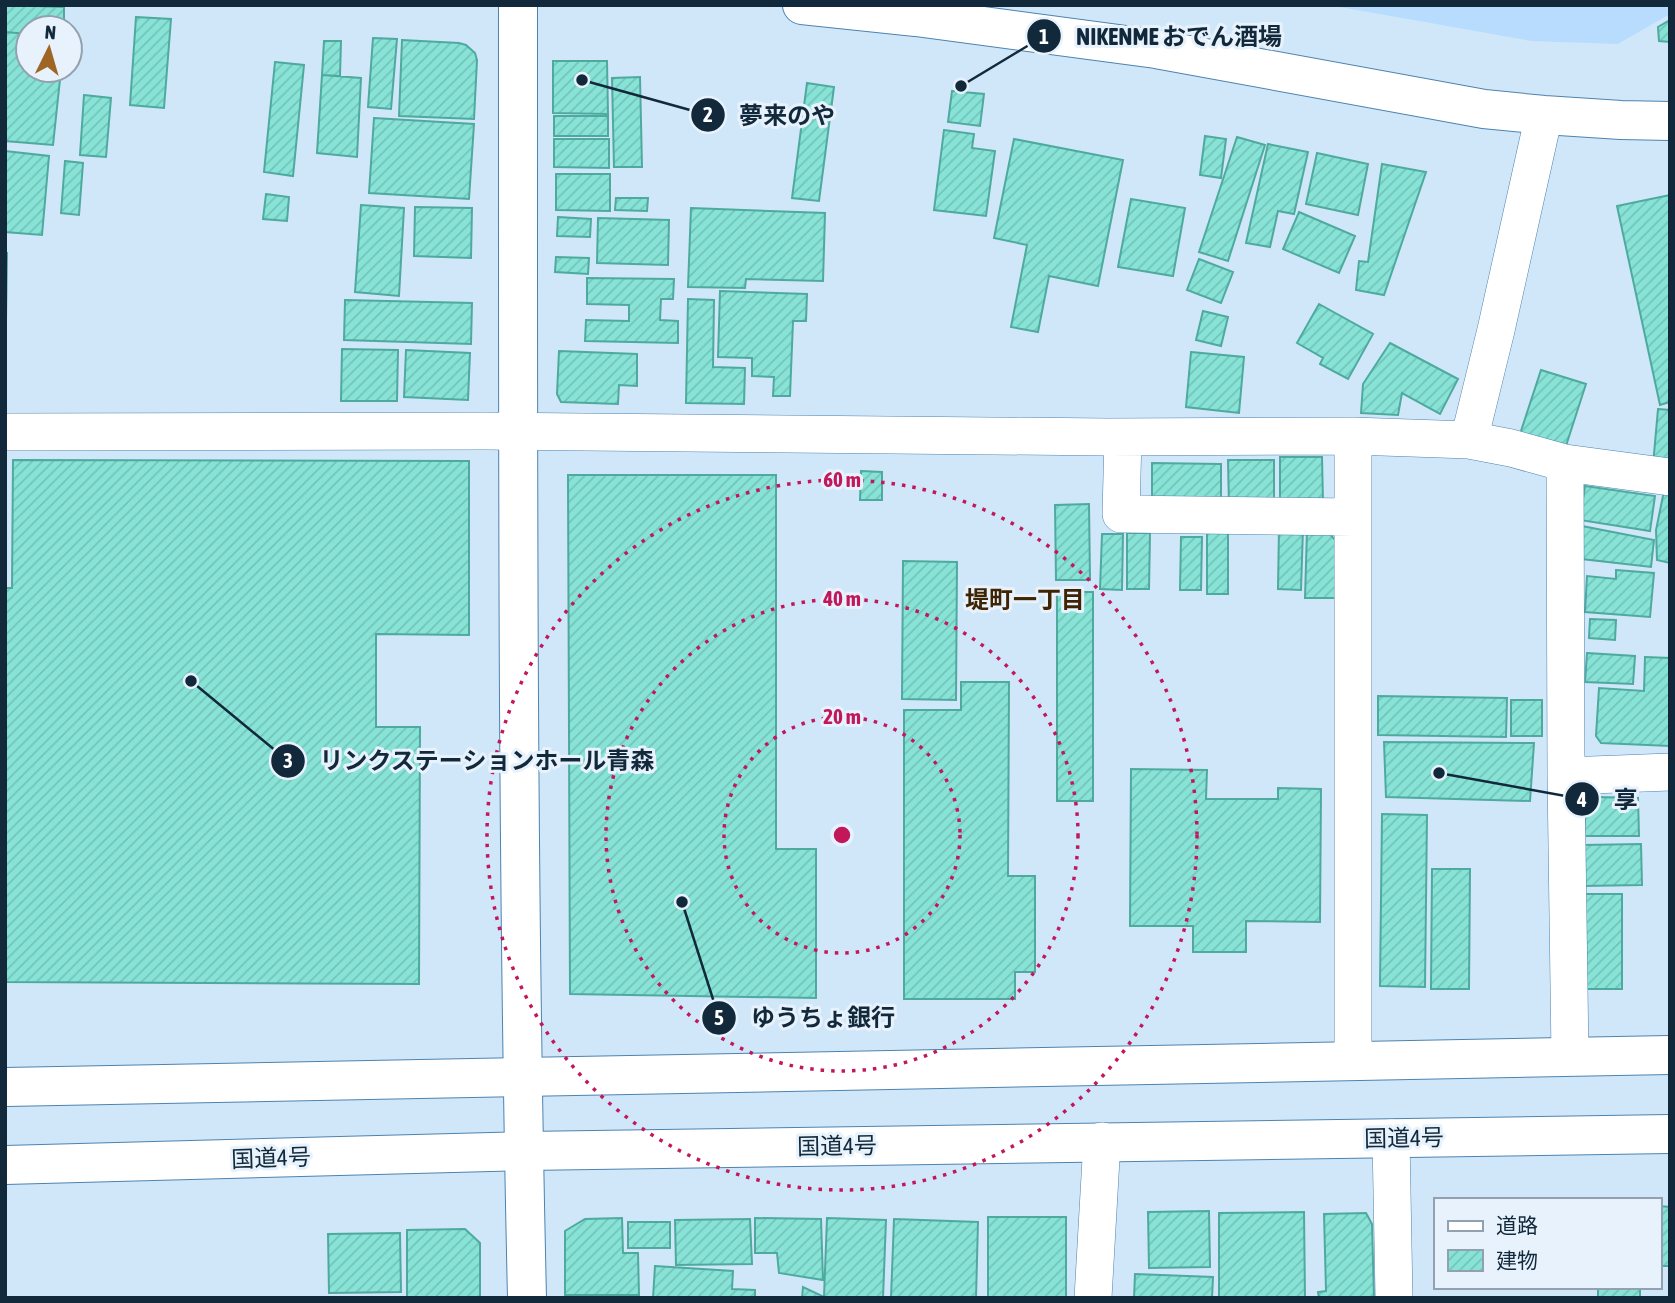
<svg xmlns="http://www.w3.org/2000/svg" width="1675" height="1303" viewBox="0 0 1675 1303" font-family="'Asap Condensed','Noto Sans JP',sans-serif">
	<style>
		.built { fill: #b7dcfd }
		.building { fill: url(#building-hatch); stroke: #4eaa9f; stroke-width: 2 }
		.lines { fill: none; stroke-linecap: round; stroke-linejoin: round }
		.street-casing { stroke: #4d83af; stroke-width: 38 }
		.secondary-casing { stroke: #4d83af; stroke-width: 40 }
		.highway-casing { stroke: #4d83af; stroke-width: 40 }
		.street { stroke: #fff; stroke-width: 37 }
		.secondary { stroke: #fff; stroke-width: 38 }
		.highway { stroke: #fff; stroke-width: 38 }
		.ring { fill: none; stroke: #c2185b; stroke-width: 3.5; stroke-dasharray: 3.5 7 }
		.labels { text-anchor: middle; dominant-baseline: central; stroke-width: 6; stroke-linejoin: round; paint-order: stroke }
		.street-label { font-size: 23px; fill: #12283b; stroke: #e7f2fc }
		.neighbourhood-label { font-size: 24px; font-weight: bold; fill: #3f2404; stroke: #e7f2fc }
		.centre { fill: #c2185b; stroke: #e7f2fc; stroke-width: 3.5 }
		.ring-label { font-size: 21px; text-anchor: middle; font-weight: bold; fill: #c2185b; stroke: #e7f2fc; stroke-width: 6; stroke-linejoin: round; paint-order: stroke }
		.leader { fill: none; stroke: #12283b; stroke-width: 2.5 }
		.callout-dot { fill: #12283b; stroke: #e7f2fc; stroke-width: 2.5 }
		.mark-label { font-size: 21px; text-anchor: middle; font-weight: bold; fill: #fff }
		.callout-label { font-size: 24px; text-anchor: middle; font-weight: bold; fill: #12283b; stroke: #e7f2fc; stroke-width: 6; stroke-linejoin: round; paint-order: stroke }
	</style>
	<defs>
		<pattern id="building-hatch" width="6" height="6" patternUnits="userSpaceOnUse" patternTransform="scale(1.75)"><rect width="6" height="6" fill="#88e3d7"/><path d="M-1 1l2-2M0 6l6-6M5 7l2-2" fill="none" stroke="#74c3b9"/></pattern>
	</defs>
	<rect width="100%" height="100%" fill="#d0e7fa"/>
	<path class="built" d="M 1329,5 L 1670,5 L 1670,14 L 1618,44 L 1531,41 Z"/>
	<path class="building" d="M 5,5 L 64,7 L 64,28 L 28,28 L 28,34 L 5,32 Z
		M 136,17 L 171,19 L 164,108 L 130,105 Z
		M 1670,20 L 1670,42 L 1659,41 L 1658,27 Z
		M 5,32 L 28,34 L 28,70 L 61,70 L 53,145 L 5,141 Z
		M 373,38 L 397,39 L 391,109 L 368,107 Z
		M 402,40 L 459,43 L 466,45 L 475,53 L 477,60 L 474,119 L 399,116 Z
		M 324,41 L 341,41 L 340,76 L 322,75 Z
		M 553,61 L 607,61 L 608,114 L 553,113 Z
		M 275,62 L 304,65 L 293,176 L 264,172 Z
		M 322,75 L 361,78 L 357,157 L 317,153 Z
		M 640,77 L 642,167 L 614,167 L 612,78 Z
		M 807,83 L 834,87 L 819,201 L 792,198 Z
		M 952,91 L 984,94 L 980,126 L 948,122 Z
		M 84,95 L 111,98 L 106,157 L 80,155 Z
		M 554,116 L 608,116 L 608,136 L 554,136 Z
		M 374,118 L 474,124 L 469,199 L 369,193 Z
		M 944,130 L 974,134 L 972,148 L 995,151 L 986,216 L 934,210 Z
		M 1205,136 L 1226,139 L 1221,178 L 1200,175 Z
		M 1237,137 L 1265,145 L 1228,261 L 1199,252 Z
		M 554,139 L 609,139 L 609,168 L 554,167 Z
		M 1014,139 L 1123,160 L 1098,286 L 1049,276 L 1038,332 L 1011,327 L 1027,245 L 994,238 Z
		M 1268,144 L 1308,152 L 1294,214 L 1278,211 L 1270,247 L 1246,243 Z
		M 5,151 L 49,156 L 42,235 L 5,232 Z
		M 1317,153 L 1368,164 L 1358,215 L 1306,204 Z
		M 65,161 L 83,163 L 79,215 L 61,213 Z
		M 1382,164 L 1426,172 L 1384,295 L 1356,290 L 1359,261 L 1368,262 Z
		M 556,174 L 610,174 L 610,211 L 556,210 Z
		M 266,194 L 289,197 L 287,221 L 263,219 Z
		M 1670,195 L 1670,402 L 1660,405 L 1617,206 Z
		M 616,198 L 648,198 L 647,211 L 615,210 Z
		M 1131,199 L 1185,208 L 1173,276 L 1118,267 Z
		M 361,205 L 404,208 L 399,296 L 355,292 Z
		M 415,207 L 472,208 L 471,258 L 414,256 Z
		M 691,208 L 825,213 L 823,281 L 746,279 L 745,288 L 688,287 Z
		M 1299,212 L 1355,236 L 1339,273 L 1283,249 Z
		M 558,217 L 591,219 L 590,237 L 557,236 Z
		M 598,218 L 669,220 L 668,265 L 597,263 Z
		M 5,253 L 7,253 L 5,390 Z
		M 556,257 L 589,258 L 588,274 L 555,272 Z
		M 1199,259 L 1233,272 L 1221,303 L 1187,290 Z
		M 587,278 L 674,279 L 673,299 L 661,299 L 660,320 L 678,321 L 678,343 L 585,341 L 586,320 L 629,321 L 629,305 L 587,304 Z
		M 720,291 L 807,294 L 806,321 L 793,321 L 790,396 L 773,396 L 774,377 L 752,376 L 752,358 L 718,357 Z
		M 688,299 L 714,300 L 713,367 L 745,368 L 744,404 L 686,403 Z
		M 345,300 L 472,303 L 471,344 L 344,340 Z
		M 1319,304 L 1373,334 L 1348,379 L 1320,364 L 1323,358 L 1297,343 Z
		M 1203,311 L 1228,317 L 1221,346 L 1196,340 Z
		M 1390,343 L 1458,379 L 1440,414 L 1402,393 L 1398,415 L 1361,413 L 1363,384 Z
		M 342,349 L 398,350 L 397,401 L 341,401 Z
		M 406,350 L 470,353 L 468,400 L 404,397 Z
		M 559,351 L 637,354 L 637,386 L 619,385 L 618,404 L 561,402 L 557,394 Z
		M 1191,352 L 1244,357 L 1239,413 L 1186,407 Z
		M 1541,370 L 1586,384 L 1564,452 L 1519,437 Z
		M 1658,409 L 1670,410 L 1670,466 L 1653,465 Z
		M 1280,457 L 1322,457 L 1323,502 L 1280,503 Z
		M 13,460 L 469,461 L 469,635 L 376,634 L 376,727 L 420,727 L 419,984 L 5,982 L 5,588 L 12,588 Z
		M 1228,460 L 1274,460 L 1274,507 L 1229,507 Z
		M 1152,463 L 1221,464 L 1221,503 L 1152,503 Z
		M 861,471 L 882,472 L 882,500 L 860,500 Z
		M 568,475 L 776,475 L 776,849 L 816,849 L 816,998 L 570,994 Z
		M 1585,486 L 1655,496 L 1650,531 L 1580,520 Z
		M 1664,491 L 1670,492 L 1670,563 L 1657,560 L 1656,530 Z
		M 1089,504 L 1090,580 L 1056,580 L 1055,505 Z
		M 1582,526 L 1654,540 L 1651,567 L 1582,559 Z
		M 1279,528 L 1303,528 L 1301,590 L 1278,589 Z
		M 1207,529 L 1228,529 L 1228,594 L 1207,594 Z
		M 1307,530 L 1326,530 L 1337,542 L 1336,598 L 1305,598 Z
		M 1127,533 L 1150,533 L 1149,589 L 1127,589 Z
		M 1102,534 L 1123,534 L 1122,590 L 1100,589 Z
		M 1181,537 L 1202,537 L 1201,590 L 1180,590 Z
		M 903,561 L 957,562 L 956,700 L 902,699 Z
		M 1616,570 L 1654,573 L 1650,617 L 1585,612 L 1587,576 L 1616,579 Z
		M 1057,592 L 1093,592 L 1093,801 L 1057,801 Z
		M 1590,619 L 1616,620 L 1615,640 L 1589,638 Z
		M 1587,653 L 1635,656 L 1633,684 L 1585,682 Z
		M 1645,657 L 1670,658 L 1670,746 L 1601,743 L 1596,736 L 1599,688 L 1644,691 Z
		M 961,682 L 1009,682 L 1008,876 L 1035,876 L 1035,972 L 1015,972 L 1015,999 L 904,999 L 904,710 L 961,710 Z
		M 1378,696 L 1507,698 L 1506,737 L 1378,735 Z
		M 1511,700 L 1542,700 L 1542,736 L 1511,736 Z
		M 1384,742 L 1534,743 L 1530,801 L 1386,797 Z
		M 1131,769 L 1207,770 L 1206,799 L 1278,799 L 1278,788 L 1321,789 L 1320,922 L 1246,921 L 1246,952 L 1193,952 L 1193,926 L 1130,926 Z
		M 1595,797 L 1638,798 L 1639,836 L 1585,836 L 1585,805 Z
		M 1382,814 L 1427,815 L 1425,987 L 1380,986 Z
		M 1641,844 L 1642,885 L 1583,886 L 1583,845 Z
		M 1432,869 L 1470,869 L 1469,989 L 1431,989 Z
		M 1583,894 L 1622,894 L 1622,989 L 1582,989 Z
		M 1659,1206 L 1670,1207 L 1670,1266 L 1659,1266 Z
		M 1209,1211 L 1210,1267 L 1149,1268 L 1148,1212 Z
		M 1304,1212 L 1305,1298 L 1219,1298 L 1219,1213 Z
		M 1366,1213 L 1372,1224 L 1374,1298 L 1319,1298 L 1318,1292 L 1326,1291 L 1324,1214 Z
		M 988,1217 L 1066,1217 L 1066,1298 L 988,1298 Z
		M 622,1218 L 623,1253 L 638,1253 L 639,1295 L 565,1295 L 565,1231 L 585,1219 Z
		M 755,1218 L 821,1219 L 823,1280 L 779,1273 L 777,1253 L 755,1253 Z
		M 827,1218 L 886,1220 L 883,1298 L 802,1298 L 803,1287 L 824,1297 Z
		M 750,1219 L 752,1264 L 676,1265 L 675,1220 Z
		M 894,1219 L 978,1222 L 976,1298 L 891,1298 Z
		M 628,1222 L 670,1222 L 670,1248 L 628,1248 Z
		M 465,1229 L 480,1243 L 480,1298 L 407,1298 L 407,1230 Z
		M 400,1233 L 401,1292 L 329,1293 L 328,1234 Z
		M 655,1266 L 733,1271 L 732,1289 L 755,1290 L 755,1298 L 653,1298 Z
		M 1135,1274 L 1213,1277 L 1212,1298 L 1134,1298 Z
		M 1598,1287 L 1640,1287 L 1640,1298 L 1598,1298 Z"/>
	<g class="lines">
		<defs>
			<path id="street" d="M 5,432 L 485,431 L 1108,437 L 1353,436 L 1469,440 L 1511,448 L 1565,463 L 1670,477
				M 1123,437 L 1121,514 L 1353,517
				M 1469,440 L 1496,330 L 1544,115
				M 1565,463 L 1566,776 L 1570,1056
				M 1566,776 L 1670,772
				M 1353,1061 L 1353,436
				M 1391,1138 L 1394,1298
				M 1093,1298 L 1102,1141"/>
			<path id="secondary" d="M 518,5 C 518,436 517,867 527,1298
				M 802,5 L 916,17 L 1156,49 L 1484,109 L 1544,115 L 1621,120 L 1670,121"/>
			<path id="highway" d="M 5,1087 L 1670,1055
				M 5,1165 L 525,1151 L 1670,1134"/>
		</defs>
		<use href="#street" class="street-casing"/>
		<use href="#secondary" class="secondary-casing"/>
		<use href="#highway" class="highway-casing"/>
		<use href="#street" class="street"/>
		<use href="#secondary" class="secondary"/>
		<use href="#highway" class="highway"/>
	</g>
	<g class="ring">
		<circle cx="842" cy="835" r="118"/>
		<circle cx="842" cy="835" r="236"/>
		<circle cx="842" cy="835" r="355"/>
	</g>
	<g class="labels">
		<g class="street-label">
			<text transform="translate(1404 1138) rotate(-1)">国道4号</text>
			<text transform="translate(837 1146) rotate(-1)">国道4号</text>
			<text transform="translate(271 1158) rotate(-2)">国道4号</text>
		</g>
		<g class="neighbourhood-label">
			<text x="1025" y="599">堤町一丁目</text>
		</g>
	</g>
	<circle cx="842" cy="835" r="10" class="centre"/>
	<g class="ring-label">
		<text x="842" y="487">60 m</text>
		<text x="842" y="606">40 m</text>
		<text x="842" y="724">20 m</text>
	</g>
	<path class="leader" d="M961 86L1044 36M582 80L708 115M191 681L288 761M1439 773L1582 799M682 902L719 1018"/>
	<g class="callout-dot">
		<circle cx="961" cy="86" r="7"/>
		<circle cx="582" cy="80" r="7"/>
		<circle cx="191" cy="681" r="7"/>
		<circle cx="1439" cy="773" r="7"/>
		<circle cx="682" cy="902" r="7"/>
		<circle cx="1044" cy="36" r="18"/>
		<circle cx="708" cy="115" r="18"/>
		<circle cx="288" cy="761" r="18"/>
		<circle cx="1582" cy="799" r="18"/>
		<circle cx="719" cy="1018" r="18"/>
	</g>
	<g class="mark-label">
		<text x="1044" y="44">1</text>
		<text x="708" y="122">2</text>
		<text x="288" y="768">3</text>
		<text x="1582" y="807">4</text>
		<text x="719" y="1025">5</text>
	</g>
	<g class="callout-label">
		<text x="1179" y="45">NIKENME おでん酒場</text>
		<text x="787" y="124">夢来のや</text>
		<text x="487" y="769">リンクステーションホール青森</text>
		<text x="1626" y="808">享</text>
		<text x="823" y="1026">ゆうちょ銀行</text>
	</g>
	<rect width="1675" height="1303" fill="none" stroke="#12283b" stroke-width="14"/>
	<rect x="1434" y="1198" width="228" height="91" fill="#e7f2fc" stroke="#92a1af" stroke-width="2"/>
	<rect x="1448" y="1221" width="35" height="10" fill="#ffffff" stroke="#92a1af" stroke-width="2"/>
	<text x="1496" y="1233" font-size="21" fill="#12283b">道路</text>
	<rect x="1448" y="1250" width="35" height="21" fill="url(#building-hatch)" stroke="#92a1af" stroke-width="2"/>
	<text x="1496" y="1268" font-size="21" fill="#12283b">建物</text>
	<g transform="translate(49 49) rotate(5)"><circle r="33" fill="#e7f2fc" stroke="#92a1af" stroke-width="2"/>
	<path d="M0-5L12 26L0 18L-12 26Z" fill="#9f6524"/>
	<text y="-10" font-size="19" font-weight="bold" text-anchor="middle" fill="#12283b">N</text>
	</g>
</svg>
